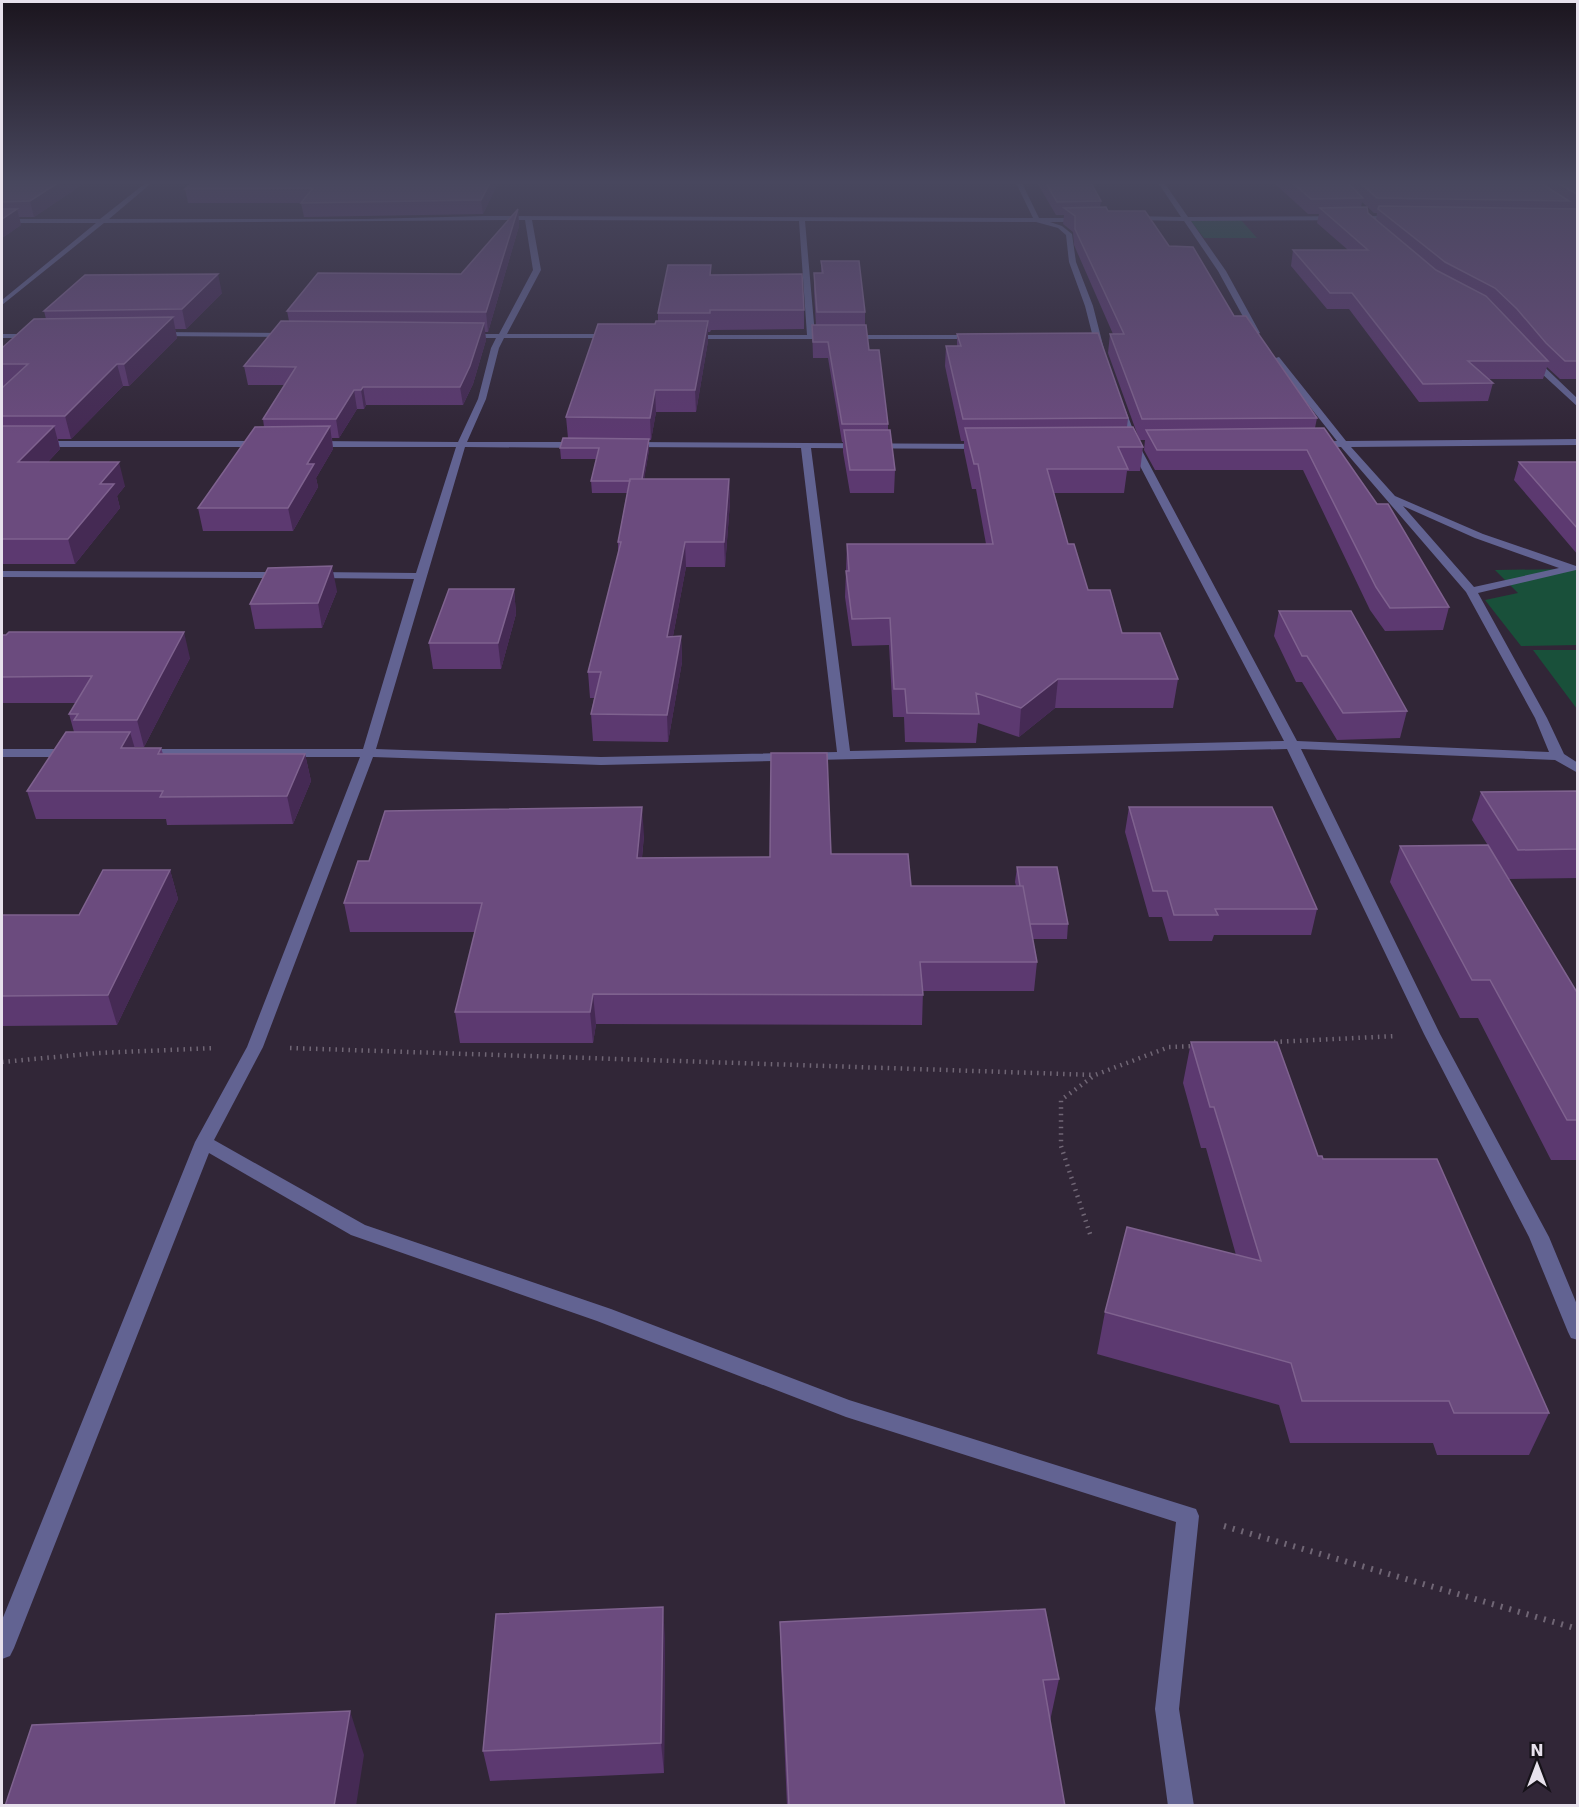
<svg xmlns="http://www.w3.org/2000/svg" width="1579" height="1807" viewBox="0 0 1579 1807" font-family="'DejaVu Sans',sans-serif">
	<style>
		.green { fill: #19503a }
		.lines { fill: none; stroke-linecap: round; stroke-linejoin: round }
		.path-far1 { stroke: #706675; stroke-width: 4.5; stroke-dasharray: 1.5 5; stroke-linecap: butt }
		.path { stroke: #706675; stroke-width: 6; stroke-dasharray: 2 7; stroke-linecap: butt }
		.minor { fill: #626392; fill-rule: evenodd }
		.wall { fill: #5c3970; fill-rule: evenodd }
		.shaded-wall { fill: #452a54 }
		.building { fill: #6b4b7e; stroke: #7f628f; stroke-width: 1.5 }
	</style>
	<rect width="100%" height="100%" fill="#312637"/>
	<path class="green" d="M 1190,220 L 1241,220 L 1257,238 L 1204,238 Z
		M 1577,569 L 1577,645 L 1521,646 L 1485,600 L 1518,593 L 1495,570 Z
		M 1533,650 L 1577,650 L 1577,709 Z"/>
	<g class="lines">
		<path class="path-far1" d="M 1274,1042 L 1396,1036
			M 290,1048 L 1095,1075
			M 2,1062 L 98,1053 L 216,1048
			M 1090,1234 L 1061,1146 L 1061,1100 L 1095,1075 L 1169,1047 L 1195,1046"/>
		<path class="path" d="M 1224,1526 L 1578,1629"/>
		<path class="minor" d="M 148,181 L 154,181 L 109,219 L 366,219 L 485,216 L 1033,218 L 1015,181 L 1021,181 L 1039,218 L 1083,218 L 1086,220 L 1083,222 L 1050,222 L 1062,226 L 1072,234 L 1076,262 L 1093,306 L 1105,353 L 1101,356 L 1097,353 L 1085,306 L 1069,262 L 1066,235 L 1058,228 L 1036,222 L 805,221 L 815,335 L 976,335 L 980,337 L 979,339 L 685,339 L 685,335 L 807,335 L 799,221 L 532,220 L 541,270 L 507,334 L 613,334 L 617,336 L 613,338 L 504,338 L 499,348 L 486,399 L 467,442 L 582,442 L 587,445 L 582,448 L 465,447 L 376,749 L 601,757 L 837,752 L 801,448 L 627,447 L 627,443 L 630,442 L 987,444 L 989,446 L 984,449 L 811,448 L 850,751 L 1284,741 L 1129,445 L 1116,406 L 1120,403 L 1124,406 L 1139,445 L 1297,741 L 1549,752 L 1535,718 L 1466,592 L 1341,447 L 1314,446 L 1314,442 L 1337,441 L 1272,359 L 1279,357 L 1346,441 L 1578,439 L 1578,445 L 1351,447 L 1395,496 L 1483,534 L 1576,566 L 1576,570 L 1478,593 L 1547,718 L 1564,754 L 1578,763 L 1578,773 L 1555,760 L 1301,749 L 1440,1034 L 1549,1237 L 1578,1307 L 1578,1340 L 1571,1338 L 1568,1332 L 1529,1237 L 1424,1034 L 1287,749 L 601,765 L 373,757 L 263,1047 L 214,1140 L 365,1225 L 611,1309 L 849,1400 L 1196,1509 L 1199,1516 L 1179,1709 L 1194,1806 L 1168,1806 L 1155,1709 L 1176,1522 L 846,1417 L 597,1321 L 351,1235 L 209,1153 L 14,1648 L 10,1656 L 2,1659 L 2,1620 L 195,1142 L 247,1047 L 360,757 L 142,757 L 135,753 L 142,749 L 363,749 L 414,579 L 315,578 L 309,575 L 315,572 L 416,573 L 456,447 L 312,447 L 307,444 L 312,441 L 458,442 L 478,399 L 491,348 L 496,338 L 466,338 L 462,336 L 466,334 L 499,334 L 533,270 L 525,220 L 104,223 L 2,305 L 2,300 L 96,223 L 2,223 L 2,219 L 100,219 ZM 1403,506 L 1475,538 L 1559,568 L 1474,587 Z
			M 1157,181 L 1163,181 L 1188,217 L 1395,216 L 1398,218 L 1395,220 L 1191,221 L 1226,271 L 1260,333 L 1256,335 L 1252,333 L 1218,271 L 1184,221 L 1131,220 L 1128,218 L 1131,216 L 1181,217 Z
			M 157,332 L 289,333 L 293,335 L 289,337 L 154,336 L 154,332 Z
			M 2,334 L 34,334 L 38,336 L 34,338 L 2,338 Z
			M 1528,357 L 1534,357 L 1578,399 L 1578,407 L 1528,361 Z
			M 2,441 L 264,441 L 269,444 L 264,447 L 2,447 Z
			M 2,571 L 285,572 L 291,575 L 285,578 L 2,577 Z
			M 2,749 L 70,749 L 77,753 L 70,757 L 2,757 Z"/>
	</g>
	<path class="wall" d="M 2,181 L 82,181 L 83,184 L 34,217 L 19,217 L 21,225 L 2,238 Z
		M 194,181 L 499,181 L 483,214 L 304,217 L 301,203 L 188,203 L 185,189 Z
		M 1036,181 L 1090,181 L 1101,201 L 1100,207 L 1169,246 L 1234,316 L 1317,418 L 1315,428 L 1449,607 L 1443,630 L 1385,631 L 1370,610 L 1303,470 L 1155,470 L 1144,450 L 1145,440 L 1140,440 L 1143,447 L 1140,471 L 1127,471 L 1124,493 L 1054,493 L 1068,544 L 1088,590 L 1122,633 L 1178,679 L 1173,708 L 1055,708 L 1019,737 L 978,723 L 976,743 L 905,742 L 904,717 L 893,717 L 889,645 L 852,646 L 845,597 L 847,544 L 986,544 L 976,489 L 972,489 L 964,451 L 964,441 L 961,441 L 945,366 L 946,346 L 957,346 L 957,334 L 1128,418 L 1127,427 L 1139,439 L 1108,353 L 1110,334 L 1113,334 L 1074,245 L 1073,232 L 1063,224 L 1064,215 L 1056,215 Z
		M 1221,181 L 1578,181 L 1578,379 L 1560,379 L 1547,367 L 1543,379 L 1488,379 L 1493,383 L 1488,401 L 1419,402 L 1349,309 L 1327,309 L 1291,266 L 1293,250 L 1348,250 L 1317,223 L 1319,214 L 1308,214 L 1272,181 L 1222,182 ZM 1362,202 L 1374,213 L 1377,213 L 1376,220 L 1361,207 Z
		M 518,209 L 519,226 L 488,332 L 485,332 L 486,340 L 473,384 L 463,405 L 366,405 L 364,409 L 357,409 L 339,438 L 332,438 L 333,449 L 316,478 L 318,487 L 293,531 L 203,531 L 198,508 L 264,427 L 263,419 L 284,385 L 248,385 L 244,366 L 289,321 L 287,311 L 461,274 Z
		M 821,261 L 865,312 L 865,325 L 869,350 L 888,424 L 888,430 L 895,470 L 894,493 L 850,493 L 843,452 L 843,442 L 842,442 L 828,358 L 813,358 L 812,325 L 816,325 L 814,292 L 814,273 L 821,273 Z
		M 711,265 L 711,275 L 804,310 L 804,329 L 711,330 L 710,332 L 708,332 L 708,341 L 696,412 L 656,412 L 651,440 L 649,440 L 649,450 L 644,479 L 729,479 L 730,502 L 725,567 L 686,567 L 673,636 L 681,636 L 682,662 L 668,742 L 593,741 L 591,714 L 594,698 L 590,698 L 588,672 L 618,554 L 618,542 L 627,493 L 592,493 L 591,481 L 597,459 L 561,459 L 560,448 L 568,438 L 566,417 L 655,324 L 658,321 L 658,313 Z
		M 222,293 L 186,329 L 175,329 L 177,338 L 129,386 L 123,386 L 71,439 L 58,439 L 60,449 L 48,462 L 125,486 L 117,496 L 120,508 L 75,564 L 2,564 L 2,388 L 4,386 L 2,386 L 2,348 L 46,319 L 44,311 Z
		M 1519,462 L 1578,463 L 1578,555 L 1514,480 Z
		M 514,589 L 516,614 L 501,669 L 433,669 L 429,643 Z
		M 337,591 L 322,628 L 255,629 L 250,604 Z
		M 1279,611 L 1407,711 L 1400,738 L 1337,740 L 1302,682 L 1296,682 L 1274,636 Z
		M 2,635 L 190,658 L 144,747 L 134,747 L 135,748 L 161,748 L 163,754 L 305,754 L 311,781 L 293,824 L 167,825 L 166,819 L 36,819 L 27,791 L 74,732 L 69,714 L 76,703 L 2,703 Z
		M 1578,791 L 1578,878 L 1509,879 L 1472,820 L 1481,792 Z
		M 1129,807 L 1317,909 L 1311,935 L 1214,935 L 1212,941 L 1169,941 L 1162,917 L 1149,917 L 1125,832 Z
		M 644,835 L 642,858 L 770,857 L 831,854 L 911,886 L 1016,886 L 1015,882 L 1017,867 L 1068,924 L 1067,939 L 1033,939 L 1037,962 L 1034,991 L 923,991 L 922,1025 L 596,1024 L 593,1043 L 460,1043 L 455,1012 L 475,932 L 350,932 L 344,903 L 369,861 Z
		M 1400,846 L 1578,994 L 1578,1160 L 1551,1160 L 1478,1018 L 1460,1018 L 1390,882 Z
		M 170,870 L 178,899 L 117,1025 L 2,1026 L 2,915 L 79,915 Z
		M 1191,1042 L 1318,1156 L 1323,1159 L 1549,1413 L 1529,1455 L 1437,1455 L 1433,1443 L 1290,1443 L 1279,1405 L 1097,1354 L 1105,1312 L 1236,1255 L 1206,1148 L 1201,1148 L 1183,1083 Z
		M 780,1622 L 1059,1679 L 1050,1721 L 1065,1806 L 787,1806 L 781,1664 Z
		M 665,1638 L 664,1773 L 490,1781 L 483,1751 Z"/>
	<path class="shaded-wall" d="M 56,181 L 82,181 L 83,184 L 34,217 L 30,201 Z
		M 491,181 L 499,181 L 483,214 L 481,200 Z
		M 17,209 L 21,225 L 2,238 L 2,219 Z
		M 518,209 L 519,226 L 488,332 L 486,312 Z
		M 218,274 L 222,293 L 186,329 L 182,309 Z
		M 173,317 L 177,338 L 129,386 L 124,364 Z
		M 708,321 L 708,341 L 696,412 L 695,390 Z
		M 484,323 L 486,340 L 473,384 L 463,405 L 460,387 Z
		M 117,364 L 123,386 L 71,439 L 65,416 Z
		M 363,387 L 366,405 L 364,409 L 361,390 Z
		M 354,390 L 357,409 L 339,438 L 336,419 Z
		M 655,390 L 656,412 L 651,440 L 650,418 Z
		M 54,426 L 60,449 L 25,486 L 18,462 Z
		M 330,426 L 333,449 L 316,478 L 318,487 L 293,531 L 288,508 L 307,464 Z
		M 649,439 L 649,450 L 642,493 L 641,481 Z
		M 119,462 L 125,486 L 117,496 L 120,508 L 75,564 L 68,539 L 100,484 Z
		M 729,479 L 730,502 L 725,567 L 724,542 Z
		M 685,542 L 686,567 L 668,662 L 667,637 Z
		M 332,566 L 337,591 L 322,628 L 318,603 Z
		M 514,589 L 516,614 L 501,669 L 498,643 Z
		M 184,632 L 190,658 L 144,747 L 137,720 Z
		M 681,636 L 682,662 L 668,742 L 667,715 Z
		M 1058,679 L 1055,708 L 1019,737 L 1021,708 Z
		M 130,732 L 138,759 L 121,748 Z
		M 305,754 L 311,781 L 293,824 L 287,796 Z
		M 642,807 L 644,835 L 639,886 L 637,858 Z
		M 170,870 L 178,899 L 117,1025 L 108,995 Z
		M 593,994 L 596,1024 L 593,1043 L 590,1012 Z
		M 663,1607 L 665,1638 L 664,1773 L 661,1743 Z
		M 350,1711 L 364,1755 L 356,1806 L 334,1806 Z"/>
	<path class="building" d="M 2,181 L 61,181 L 30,201 L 2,202 Z
		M 194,181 L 491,181 L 481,200 L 301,203 L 313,188 L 185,189 Z
		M 1045,181 L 1090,181 L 1101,201 L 1057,202 Z
		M 1290,181 L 1346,181 L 1363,198 L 1311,199 Z
		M 1358,181 L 1538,181 L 1569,201 L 1377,198 Z
		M 1554,181 L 1578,181 L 1578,195 Z
		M 1379,206 L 1578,209 L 1578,361 L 1565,361 L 1546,343 L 1517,309 L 1495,288 L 1445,262 L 1378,209 Z
		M 1106,207 L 1108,211 L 1145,211 L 1169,246 L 1193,247 L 1234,316 L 1246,316 L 1317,418 L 1142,419 L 1110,334 L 1124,334 L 1075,229 L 1075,216 L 1064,208 Z
		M 1367,207 L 1368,213 L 1436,270 L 1486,296 L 1548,361 L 1468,361 L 1493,383 L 1423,384 L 1352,293 L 1330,293 L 1293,250 L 1368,250 L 1320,208 Z
		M 2,209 L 17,209 L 2,219 Z
		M 518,209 L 486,312 L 287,311 L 318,273 L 461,274 Z
		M 821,261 L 859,261 L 865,312 L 817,312 L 814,273 L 823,273 Z
		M 668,265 L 711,265 L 710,275 L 802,274 L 804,310 L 710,310 L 710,313 L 658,313 Z
		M 218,274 L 182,309 L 44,311 L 85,275 Z
		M 173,317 L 124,364 L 117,364 L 65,416 L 2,416 L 2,388 L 28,364 L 2,364 L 2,348 L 34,319 Z
		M 281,321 L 484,323 L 470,366 L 460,387 L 363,387 L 361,390 L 354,390 L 336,419 L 263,419 L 296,367 L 244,366 Z
		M 656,321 L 708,321 L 695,390 L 655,390 L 650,418 L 566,417 L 598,324 L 655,324 Z
		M 812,325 L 866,325 L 869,350 L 879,350 L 888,424 L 842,424 L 828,342 L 813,342 Z
		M 1098,333 L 1128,418 L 963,419 L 946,346 L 961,346 L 957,334 Z
		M 2,426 L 54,426 L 18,462 L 119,462 L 100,484 L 114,484 L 68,539 L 2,539 Z
		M 330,426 L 307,464 L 314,464 L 288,508 L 198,508 L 255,427 Z
		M 1133,427 L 1143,447 L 1118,447 L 1128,469 L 1047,469 L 1068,544 L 1074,544 L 1088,590 L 1110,590 L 1122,633 L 1160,633 L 1178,679 L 1058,679 L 1021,708 L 976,693 L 979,714 L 907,713 L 905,689 L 894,689 L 890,618 L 852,619 L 846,571 L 849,571 L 847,544 L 993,544 L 978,464 L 974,464 L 965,428 Z
		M 1324,428 L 1377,504 L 1388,504 L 1449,607 L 1390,608 L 1376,587 L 1307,450 L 1157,450 L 1146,430 Z
		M 844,430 L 890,430 L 895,470 L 850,470 Z
		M 563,438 L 649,439 L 642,479 L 630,479 L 630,481 L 591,481 L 599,448 L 560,448 Z
		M 1519,462 L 1576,462 L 1578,463 L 1578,529 Z
		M 630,479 L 729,479 L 724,542 L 685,542 L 667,637 L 681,636 L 667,715 L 591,714 L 601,672 L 588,672 L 621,542 L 618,542 Z
		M 332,566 L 318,603 L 250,604 L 268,568 Z
		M 449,589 L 514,589 L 498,643 L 429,643 Z
		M 1279,611 L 1351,611 L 1407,711 L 1343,713 L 1307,656 L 1302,656 Z
		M 9,632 L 184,632 L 137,720 L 74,720 L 78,714 L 69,714 L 92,676 L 2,677 L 2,635 L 6,635 Z
		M 66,732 L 130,732 L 121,748 L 161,748 L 158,754 L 305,754 L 287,796 L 160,797 L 163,791 L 27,791 Z
		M 771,753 L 827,753 L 831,854 L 908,854 L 911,886 L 1023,886 L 1037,962 L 920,962 L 923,995 L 593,994 L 590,1012 L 455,1012 L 482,903 L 344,903 L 358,861 L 369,861 L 385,811 L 642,807 L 637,858 L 770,857 Z
		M 1578,791 L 1578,849 L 1518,850 L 1481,792 Z
		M 1129,807 L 1272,807 L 1317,909 L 1215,909 L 1218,915 L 1174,915 L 1167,891 L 1153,891 Z
		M 1488,845 L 1578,994 L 1578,1120 L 1567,1120 L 1490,980 L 1472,980 L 1400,846 Z
		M 1017,867 L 1057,867 L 1068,924 L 1030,924 L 1023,886 L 1020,886 Z
		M 103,870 L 170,870 L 108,995 L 2,996 L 2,915 L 79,915 Z
		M 1191,1042 L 1277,1042 L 1318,1156 L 1322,1156 L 1323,1159 L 1437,1159 L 1549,1413 L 1454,1413 L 1449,1401 L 1302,1401 L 1291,1363 L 1105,1312 L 1127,1227 L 1261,1261 L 1214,1107 L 1210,1107 Z
		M 663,1607 L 661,1743 L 483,1751 L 496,1614 Z
		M 1045,1609 L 1059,1679 L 1043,1680 L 1065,1806 L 789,1806 L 780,1622 Z
		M 350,1711 L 334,1806 L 5,1806 L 32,1725 Z"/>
	<linearGradient id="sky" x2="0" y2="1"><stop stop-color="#1b151e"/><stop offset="0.42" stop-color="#48475e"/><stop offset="1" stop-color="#48475e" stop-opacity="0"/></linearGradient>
	<rect width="1579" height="434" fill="url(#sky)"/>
	<rect width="1579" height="1807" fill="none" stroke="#e7e1ec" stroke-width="6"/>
	<g transform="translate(1537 1765)" stroke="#161219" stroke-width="4.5" paint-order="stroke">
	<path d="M0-4.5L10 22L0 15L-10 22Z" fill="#e7e1ec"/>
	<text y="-9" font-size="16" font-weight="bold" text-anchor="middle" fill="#e7e1ec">N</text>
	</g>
</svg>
